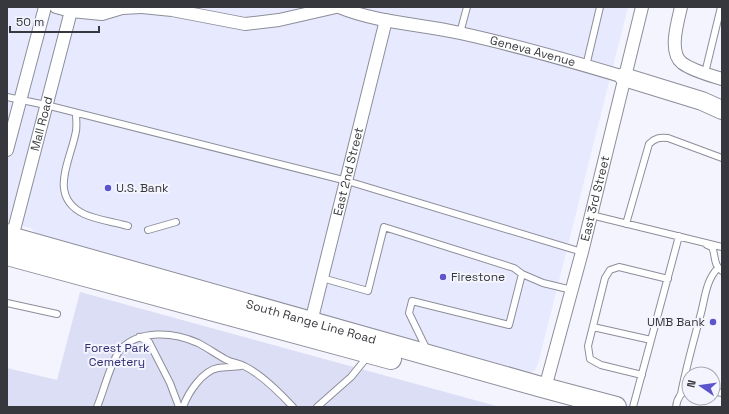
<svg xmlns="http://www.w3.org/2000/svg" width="729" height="414" viewBox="0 0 729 414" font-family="'Space Grotesk',sans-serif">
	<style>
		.built { fill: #e7eafe }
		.green { fill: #dcdef5 }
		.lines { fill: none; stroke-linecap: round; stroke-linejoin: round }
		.lane-casing { stroke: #8d8e9a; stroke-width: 8 }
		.street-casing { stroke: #8d8e9a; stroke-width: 14 }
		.secondary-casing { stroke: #8d8e9a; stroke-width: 20 }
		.primary-casing { stroke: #8d8e9a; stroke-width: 22 }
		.lane { stroke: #fff; stroke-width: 6 }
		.street { stroke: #fff; stroke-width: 12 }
		.secondary { stroke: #fff; stroke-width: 18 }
		.primary { stroke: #fff; stroke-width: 20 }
		.poi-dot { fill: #5c54cd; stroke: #f3f4fe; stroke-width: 1.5 }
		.labels { text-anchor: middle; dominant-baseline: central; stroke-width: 4; stroke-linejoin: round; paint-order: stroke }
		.street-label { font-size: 12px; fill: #37383d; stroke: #f3f4fe }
		.poi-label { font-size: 12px; fill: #37383d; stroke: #f3f4fe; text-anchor: start }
		.park-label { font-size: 12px; fill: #302c72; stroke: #f3f4fe }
	</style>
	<rect width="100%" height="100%" fill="#f3f4fe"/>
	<path class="built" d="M 7,7 L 628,7 L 538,364 L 535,370 L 530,373 L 525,374 L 38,236 L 31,228 L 7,222 Z"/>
	<path class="green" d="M 80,292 L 500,407 L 7,407 L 7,368 L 57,380 Z"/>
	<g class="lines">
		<defs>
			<path id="lane" d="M 460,33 L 467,7
				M 586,66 L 600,7
				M 705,73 L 721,7
				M 7,97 L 46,105 L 347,181 L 582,252
				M 76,113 C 76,119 77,125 76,131 C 71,160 47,196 84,214 C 97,220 114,222 128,226
				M 591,215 L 722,247
				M 626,224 L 649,144 C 655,138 660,137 668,138 L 722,158
				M 148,230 L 176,222
				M 707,245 L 712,247 C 716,256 713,265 722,271
				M 522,274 L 543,283 L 572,290
				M 322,278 L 368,291 L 384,227 L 514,268 L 522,274 L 509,325 L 412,301 L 409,313 L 427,350
				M 7,303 L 57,314
				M 593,327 L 651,340
				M 139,337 L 149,342 L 170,383 L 179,407
				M 642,375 L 601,365 L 590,359 L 588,346 L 605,278 L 610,270 L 619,267 L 668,279
				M 713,391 L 722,393
				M 681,394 C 686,367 694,340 701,313 C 705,298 706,280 718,268
				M 97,407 C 104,391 110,363 120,350 C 139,329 174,332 198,343 C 208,348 217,355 227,360 C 232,363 239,363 244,366 C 261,374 280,393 293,407
				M 183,407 C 188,393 202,371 218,368 C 225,367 233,367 241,366
				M 317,407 L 351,377 L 368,356
				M 633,407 L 679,236
				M 676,407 C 677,398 681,392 689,388"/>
			<g id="street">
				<path d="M 56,7 L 71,11 L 102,14 L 122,8 L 141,7"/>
				<path d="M 142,7 L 172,10 L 245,24 L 279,20 L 336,7"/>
				<path id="s1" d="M 339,7 C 378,23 420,24 460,33 C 515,45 571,61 624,77"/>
				<path d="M 681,7 C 678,21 668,52 682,63 C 693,71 709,75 722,79"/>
				<path d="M 7,150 L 45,7"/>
				<path id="s2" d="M 7,231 L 14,229 L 15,226 L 71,11"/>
				<path id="s3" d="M 311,322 L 386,20"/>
				<path id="s4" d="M 545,388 L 582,252 L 642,7"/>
			</g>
			<path id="secondary" d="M 624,77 L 702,101 L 722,110"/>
			<g id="primary">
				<path id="s5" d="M 7,236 L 545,388 L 616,407"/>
				<path d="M 7,255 L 391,359"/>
			</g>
		</defs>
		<use href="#lane" class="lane-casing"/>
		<use href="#street" class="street-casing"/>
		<use href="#secondary" class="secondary-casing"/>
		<use href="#primary" class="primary-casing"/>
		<use href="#lane" class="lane"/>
		<use href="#street" class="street"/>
		<use href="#secondary" class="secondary"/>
		<use href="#primary" class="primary"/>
	</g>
	<g class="poi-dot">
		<circle cx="108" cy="188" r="4"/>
		<circle cx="443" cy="277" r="4"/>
		<circle cx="713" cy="322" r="4"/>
	</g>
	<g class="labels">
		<g class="street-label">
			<text stroke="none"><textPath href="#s1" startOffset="199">Geneva Avenue</textPath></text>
			<text stroke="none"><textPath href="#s2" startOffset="116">Mall Road</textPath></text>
			<text stroke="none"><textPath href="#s3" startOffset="155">East 2nd Street</textPath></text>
			<text stroke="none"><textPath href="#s4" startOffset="196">East 3rd Street</textPath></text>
			<text stroke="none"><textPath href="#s5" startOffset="316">South Range Line Road</textPath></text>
		</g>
		<g class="poi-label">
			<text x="116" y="188">U.S. Bank</text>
			<text x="451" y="277">Firestone</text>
			<text x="705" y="322" text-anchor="end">UMB Bank</text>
		</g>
		<g class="park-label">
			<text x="117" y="348">Forest Park<tspan x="117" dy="14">Cemetery</tspan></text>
		</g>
	</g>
	<rect width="729" height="414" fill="none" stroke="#37383d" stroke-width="16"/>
	<g transform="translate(701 386) rotate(283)"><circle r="19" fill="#f3f4fe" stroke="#a8a9b1"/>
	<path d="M0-3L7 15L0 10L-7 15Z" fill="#5c54cd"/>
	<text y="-6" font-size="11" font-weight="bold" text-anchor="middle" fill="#37383d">N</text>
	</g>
	<path d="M10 26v6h89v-6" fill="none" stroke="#37383d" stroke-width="2"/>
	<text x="16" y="26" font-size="12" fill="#37383d" stroke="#f3f4fe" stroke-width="3" paint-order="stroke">50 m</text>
</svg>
